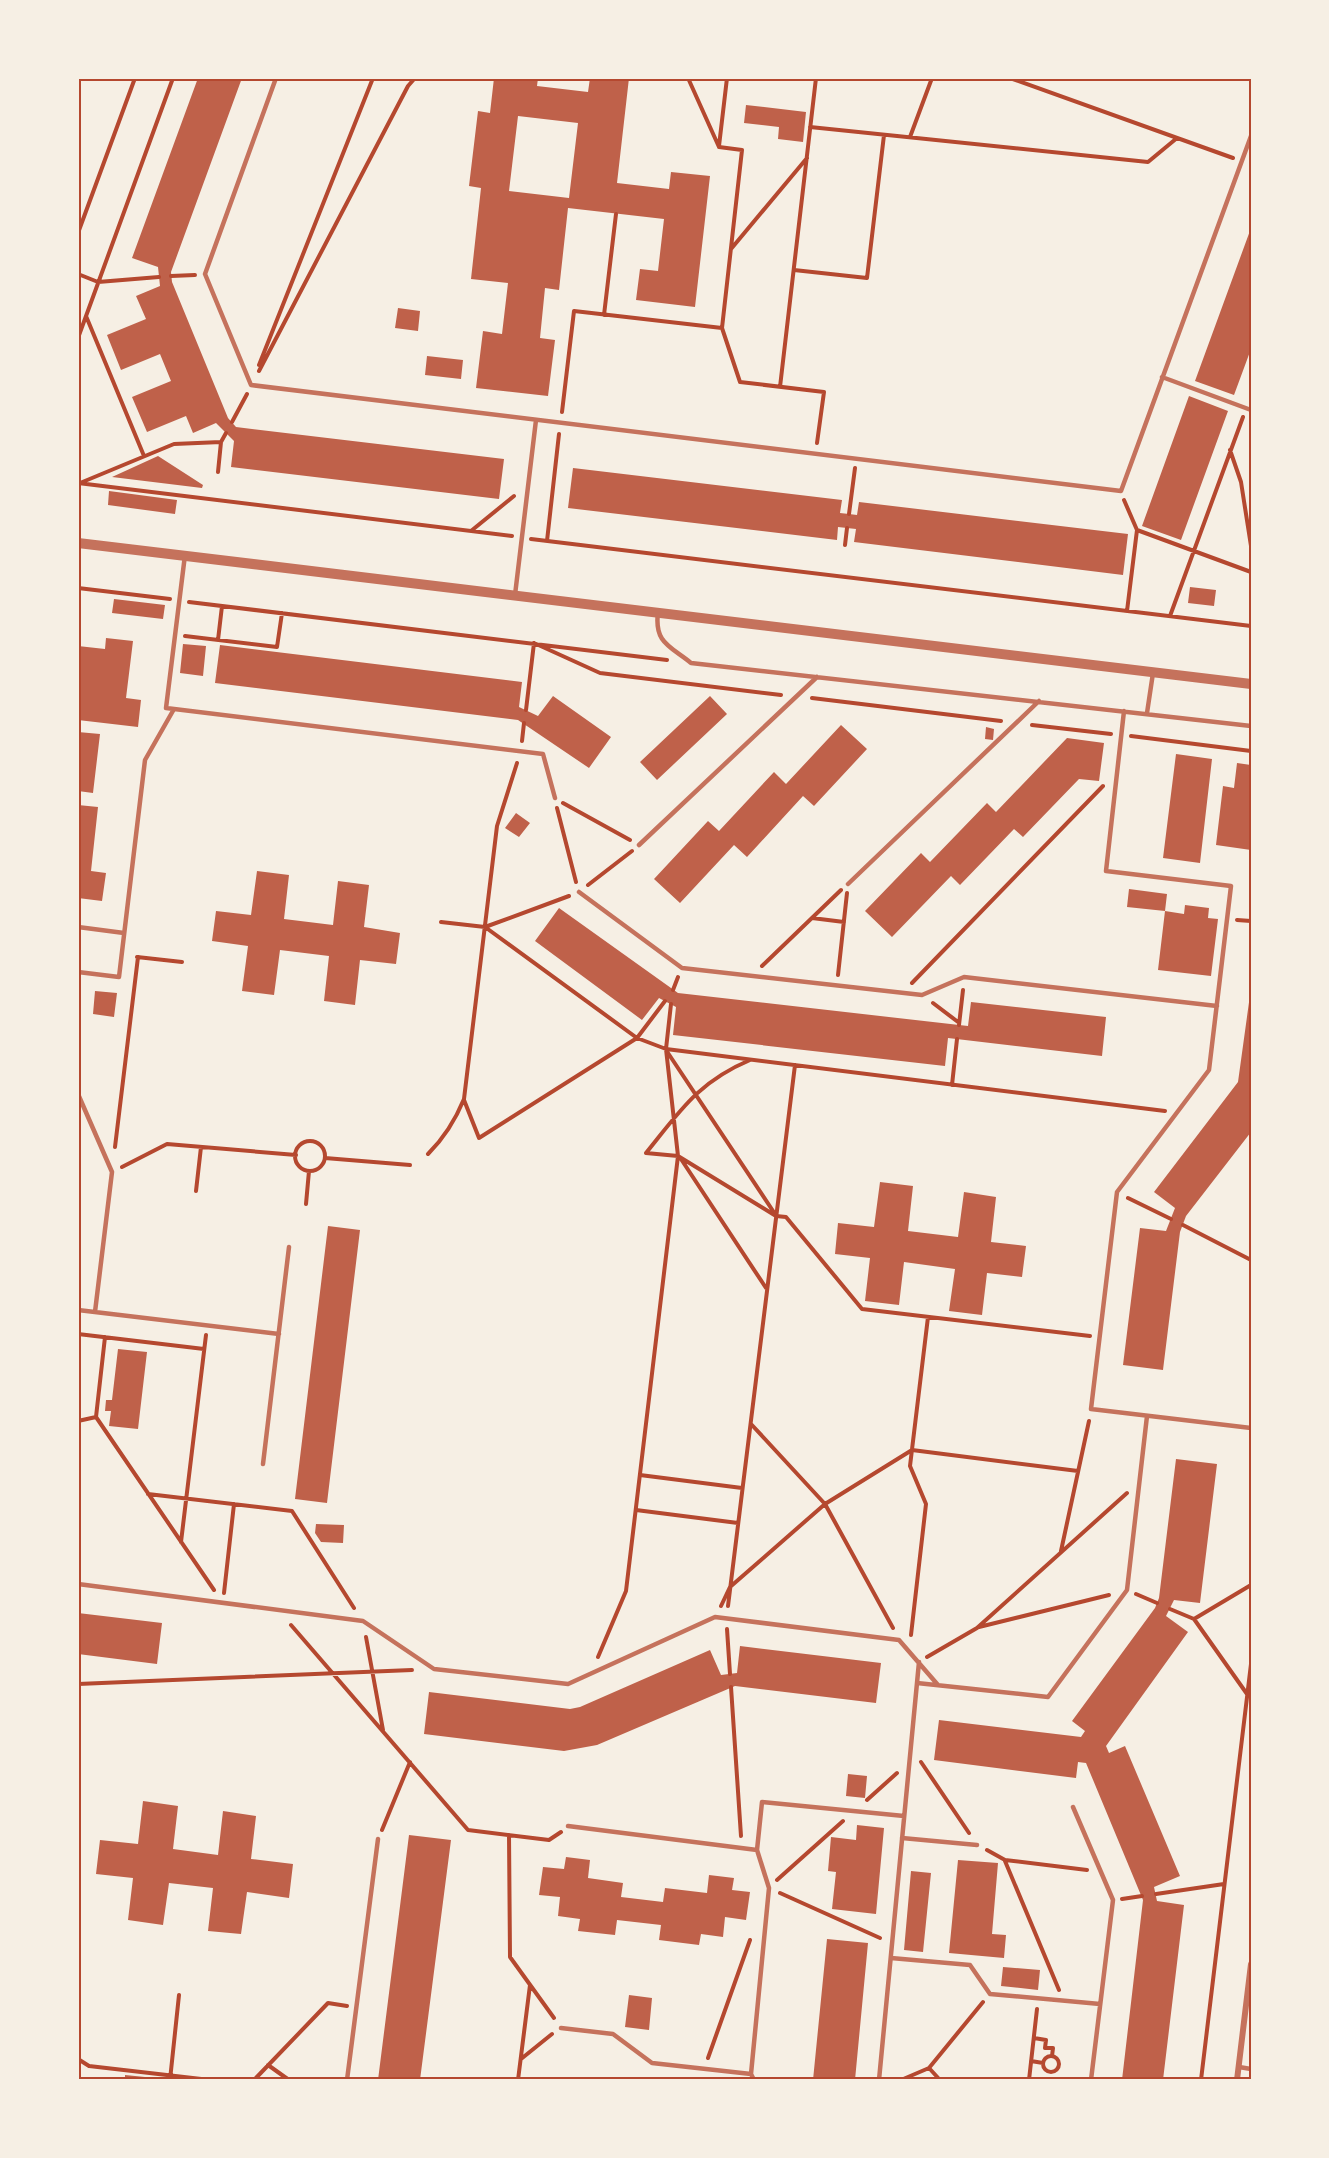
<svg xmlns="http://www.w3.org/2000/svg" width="1329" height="2158" viewBox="0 0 1329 2158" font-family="'Times New Roman',serif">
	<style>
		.building { fill: #bf614a; fill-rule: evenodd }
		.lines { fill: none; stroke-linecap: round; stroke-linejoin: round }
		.path { stroke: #b5482f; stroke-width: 4 }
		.service { stroke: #c5725c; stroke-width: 4.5 }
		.minor { stroke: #c5725c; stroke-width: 6 }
		.tertiary { stroke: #c5725c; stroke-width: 10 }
		.neatline { fill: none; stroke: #b5482f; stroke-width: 2 }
	</style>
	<rect width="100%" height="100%" fill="#f6efe4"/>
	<path class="building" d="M 198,78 L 242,78 L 171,272 L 172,282 L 228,418 L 236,427 L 504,459 L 499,499 L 231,467 L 234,441 L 216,423 L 193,433 L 186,416 L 147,432 L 132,397 L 171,381 L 160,354 L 121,370 L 107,335 L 146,319 L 136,296 L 160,286 L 158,267 L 132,258 Z
		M 494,78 L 538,78 L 537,86 L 588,92 L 590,78 L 629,78 L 617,183 L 669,189 L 671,172 L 710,176 L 695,307 L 636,300 L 640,269 L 658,271 L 664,219 L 568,208 L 559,290 L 545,288 L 540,338 L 555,340 L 548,396 L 476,388 L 483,331 L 502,334 L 508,283 L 471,279 L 481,188 L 469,186 L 478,111 L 490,113 ZM 518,116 L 578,123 L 569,198 L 509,191 Z
		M 746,105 L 806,112 L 803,142 L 778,139 L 779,127 L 744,123 Z
		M 1251,228 L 1251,349 L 1234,395 L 1195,381 Z
		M 398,308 L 420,311 L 418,331 L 395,328 Z
		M 427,356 L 463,360 L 461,379 L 425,375 Z
		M 1189,396 L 1228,411 L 1181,540 L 1142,526 Z
		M 158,456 L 203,485 L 202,488 L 112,477 Z
		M 573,468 L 842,500 L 840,513 L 849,514 L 857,515 L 859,502 L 1128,534 L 1123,575 L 854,542 L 856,529 L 838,527 L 837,540 L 568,508 Z
		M 109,491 L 177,500 L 175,514 L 108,505 Z
		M 1190,587 L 1216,590 L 1214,606 L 1188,603 Z
		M 114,599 L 165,605 L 163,619 L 112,613 Z
		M 106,638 L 133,641 L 126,698 L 141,700 L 138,727 L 78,720 L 81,668 L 78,667 L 78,646 L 105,649 Z
		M 183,644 L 206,646 L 203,676 L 180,673 Z
		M 220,645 L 522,682 L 519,707 L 538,716 L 553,696 L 611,737 L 589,768 L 518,720 L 215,683 Z
		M 710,696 L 727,714 L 657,780 L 640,762 Z
		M 841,725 L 867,749 L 814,806 L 803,796 L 747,857 L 734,845 L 680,903 L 654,879 L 708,821 L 719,831 L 774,772 L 786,784 Z
		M 986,727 L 994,729 L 993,740 L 985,739 Z
		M 78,732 L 100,734 L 93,793 L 78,791 Z
		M 1067,738 L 1104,743 L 1099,781 L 1079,779 L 1023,837 L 1014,829 L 960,885 L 951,876 L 892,937 L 865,911 L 921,853 L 930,862 L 987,803 L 996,812 Z
		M 1176,754 L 1212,759 L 1200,863 L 1163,858 Z
		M 1237,763 L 1251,765 L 1251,850 L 1216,845 L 1223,786 L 1234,788 Z
		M 78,805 L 98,807 L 91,871 L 106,873 L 102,901 L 78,898 Z
		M 516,813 L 530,823 L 519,837 L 505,828 Z
		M 257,871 L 289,875 L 284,919 L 333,925 L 338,881 L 369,885 L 364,927 L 400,933 L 396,964 L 360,960 L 355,1005 L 324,1001 L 329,956 L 280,950 L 274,995 L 242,991 L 248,946 L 212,941 L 216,911 L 251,915 Z
		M 1129,889 L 1167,894 L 1165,911 L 1127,907 Z
		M 1185,905 L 1209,908 L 1208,918 L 1218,919 L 1211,976 L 1158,970 L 1165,911 L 1184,914 Z
		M 559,908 L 678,993 L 968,1026 L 971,1002 L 1106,1017 L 1102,1056 L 948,1038 L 945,1066 L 673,1035 L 676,1007 L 659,998 L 642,1020 L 535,941 Z
		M 95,991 L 117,993 L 114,1017 L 93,1014 Z
		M 1250,995 L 1251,1132 L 1186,1216 L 1180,1232 L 1163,1370 L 1123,1365 L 1140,1228 L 1166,1231 L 1175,1208 L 1154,1192 L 1238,1082 Z
		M 880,1182 L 913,1186 L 908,1231 L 958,1237 L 964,1192 L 996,1197 L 991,1242 L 1026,1246 L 1022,1277 L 987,1273 L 982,1315 L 949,1311 L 955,1269 L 904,1262 L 899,1305 L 865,1301 L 870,1258 L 835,1254 L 838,1223 L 874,1227 Z
		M 328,1226 L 360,1230 L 327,1503 L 295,1499 Z
		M 118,1349 L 147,1352 L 138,1429 L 109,1426 L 111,1411 L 105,1411 L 106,1400 L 112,1400 Z
		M 1176,1459 L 1217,1464 L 1200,1603 L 1174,1600 L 1166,1616 L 1188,1632 L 1106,1746 L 1109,1753 L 1125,1746 L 1180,1876 L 1154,1887 L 1157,1901 L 1184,1905 L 1163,2080 L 1122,2080 L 1143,1900 L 1086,1763 L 1078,1762 L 1076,1778 L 934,1760 L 939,1720 L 1081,1737 L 1085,1731 L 1072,1721 L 1155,1608 L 1159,1598 Z
		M 316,1524 L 344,1525 L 343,1543 L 321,1542 L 315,1533 Z
		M 78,1613 L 162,1623 L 157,1664 L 78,1654 Z
		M 740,1646 L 881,1663 L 876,1703 L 735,1686 L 597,1745 L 564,1751 L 424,1734 L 429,1692 L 570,1709 L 580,1707 L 710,1650 L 721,1675 L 737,1673 Z
		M 848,1774 L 867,1776 L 865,1798 L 846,1796 Z
		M 143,1801 L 178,1806 L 173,1849 L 218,1855 L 223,1811 L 256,1816 L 251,1859 L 293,1864 L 289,1898 L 247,1892 L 241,1934 L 208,1931 L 213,1888 L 169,1883 L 163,1925 L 128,1920 L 133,1878 L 96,1874 L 100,1840 L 138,1844 Z
		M 857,1825 L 884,1828 L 876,1914 L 832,1909 L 836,1872 L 828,1871 L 831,1837 L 856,1840 Z
		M 409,1835 L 451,1840 L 420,2080 L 378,2080 Z
		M 566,1857 L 590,1860 L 588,1878 L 623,1883 L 621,1897 L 663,1902 L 665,1888 L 707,1893 L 709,1875 L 734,1878 L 732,1890 L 750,1892 L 746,1920 L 725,1917 L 723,1937 L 701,1934 L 699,1945 L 659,1940 L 661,1925 L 617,1920 L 615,1935 L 578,1931 L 580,1919 L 558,1916 L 560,1897 L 539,1895 L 543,1867 L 564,1869 Z
		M 958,1860 L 998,1863 L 992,1934 L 1006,1935 L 1004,1958 L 949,1953 Z
		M 911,1871 L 931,1873 L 923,1952 L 904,1950 Z
		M 827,1939 L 868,1943 L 855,2080 L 813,2080 Z
		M 1003,1967 L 1040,1970 L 1038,1990 L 1001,1986 Z
		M 629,1995 L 652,1998 L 649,2030 L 625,2027 Z
		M 125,2075 L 155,2078 L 155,2080 L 125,2080 Z"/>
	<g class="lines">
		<path class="path" d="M 688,78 L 719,147
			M 1010,78 L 1233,158
			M 810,127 L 1148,162 L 1177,138
			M 910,137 L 932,78
			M 719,146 L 727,78
			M 719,147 L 742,150 L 722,328 L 740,382 L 824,392 L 817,443
			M 78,233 L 135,78
			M 731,249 L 807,158
			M 794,270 L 867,278 L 884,135
			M 78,274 L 98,282 L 159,277
			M 171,276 L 195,275
			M 604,315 L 616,214
			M 86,316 L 144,456
			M 78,338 L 173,78
			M 259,365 L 373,78
			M 259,371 L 408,86 L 415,78
			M 780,387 L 816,78
			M 562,412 L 574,311 L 722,328
			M 232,422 L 247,394
			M 1230,450 L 1241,482 L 1251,546
			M 218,472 L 221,442 L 226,433
			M 78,483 L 512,536
			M 80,483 L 174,444 L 221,442
			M 1124,500 L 1137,530 L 1127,611
			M 849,514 L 855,468
			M 1137,530 L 1251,572
			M 471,531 L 514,496
			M 531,539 L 1251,626
			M 547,541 L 559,434
			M 845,545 L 847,528
			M 78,588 L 170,599
			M 189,602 L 667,660
			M 1170,616 L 1243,417
			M 185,636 L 277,647 L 282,613
			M 218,640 L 222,606
			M 534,643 L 600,673 L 781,695
			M 812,698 L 1001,721
			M 526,710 L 534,643
			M 1032,725 L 1111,734
			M 1131,736 L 1251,751
			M 522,741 L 524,723
			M 563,803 L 630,840
			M 557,808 L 576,882
			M 588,885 L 632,851
			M 812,918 L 844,922
			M 1237,920 L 1251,921
			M 441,922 L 485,927 L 569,896
			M 485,927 L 637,1038 L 666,1049 L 1165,1111
			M 137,957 L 182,962
			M 762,966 L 841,890
			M 838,975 L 847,893
			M 912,983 L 1103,786
			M 673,990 L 678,977
			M 933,1003 L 958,1022
			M 959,1025 L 963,990
			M 666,1050 L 775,1214
			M 952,1085 L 957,1039
			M 464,1100 L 479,1138 L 637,1038 L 665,1001
			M295 1156a15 15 0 1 1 30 0a15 15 0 1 1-30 0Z
			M 115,1147 L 138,957
			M 646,1153 L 678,1156 L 776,1216 L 786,1217 L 862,1309 L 1090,1336
			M 646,1153 C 680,1111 698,1082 750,1060
			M 428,1154 C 445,1137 455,1121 464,1099 L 497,826 L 517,763
			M 325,1158 L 410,1165
			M 681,1159 L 766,1288
			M 122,1167 L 167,1144 L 296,1155
			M 196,1191 L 201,1147
			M 1128,1198 L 1171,1219
			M 306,1204 L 309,1171
			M 1183,1225 L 1251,1260
			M 78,1334 L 204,1349
			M 105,1337 L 96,1417 L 214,1590
			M 78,1421 L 96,1417
			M 751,1424 L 825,1504 L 893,1628
			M 640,1475 L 742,1488
			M 148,1494 L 292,1511 L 354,1608
			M 636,1510 L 738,1523
			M 181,1542 L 206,1335
			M 1061,1551 L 1089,1421
			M 224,1593 L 234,1504
			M 1136,1594 L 1157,1603
			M 721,1606 L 730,1587 L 825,1504 L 912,1450 L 1078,1471
			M 728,1606 L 795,1065
			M 1170,1609 L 1194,1619 L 1247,1694
			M 1194,1619 L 1251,1585
			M 291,1625 L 468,1830 L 549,1840 L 561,1832
			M 979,1627 L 1109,1595
			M 727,1629 L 730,1674
			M 911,1635 L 926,1504 L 910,1466 L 928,1317
			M 366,1637 L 383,1730
			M 598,1657 L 626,1591 L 678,1156 L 666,1049 L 671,1004
			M 927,1657 L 977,1628 L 1127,1493
			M 78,1684 L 412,1670
			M 731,1687 L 741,1836
			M 921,1762 L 969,1833
			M 867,1800 L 897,1773
			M 382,1830 L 410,1762
			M 509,1835 L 510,1957 L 554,2018
			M 987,1850 L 1005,1860 L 1087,1870
			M 1005,1861 L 1059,1990
			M 777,1880 L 843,1821
			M 780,1893 L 880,1938
			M 1156,1894 L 1224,1884
			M 1122,1899 L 1142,1896
			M 1034,2038 L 1046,2040 L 1045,2048 L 1053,2048 L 1052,2056
			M1043 2064a8 8 0 1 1 16 0a8 8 0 1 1-16 0Z
			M 708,2058 L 750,1940
			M 78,2059 L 89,2066 L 210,2080
			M 521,2059 L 552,2034
			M 1031,2061 L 1043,2063
			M 268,2065 L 289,2080
			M 929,2068 L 940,2080
			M 170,2080 L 179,1995
			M 254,2080 L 328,2003 L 347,2006
			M 518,2080 L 530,1985
			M 901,2080 L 929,2068 L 983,2002
			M 1029,2080 L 1037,2009
			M 1201,2080 L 1251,1664"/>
		<path class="service" d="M 276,78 L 205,274 L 251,385 L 1121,491 L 1251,136
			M 1162,377 L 1251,410
			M 185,555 L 166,708 L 543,754 L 555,798
			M 515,595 L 536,420
			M 658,612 C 654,643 670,646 691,663 L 1251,726
			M 1124,711 L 1106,871 L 1231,886 L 1209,1070 L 1117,1192 L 1091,1409 L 1251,1428
			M 1147,713 L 1153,673
			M 639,845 L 817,677
			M 848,884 L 1039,701
			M 579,892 L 682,968 L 922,995 L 964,977 L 1217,1006
			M 78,927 L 124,933
			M 78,972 L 119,977 L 145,760 L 174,709
			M 78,1094 L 112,1172 L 95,1312
			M 78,1310 L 279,1334
			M 263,1464 L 289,1247
			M 78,1584 L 363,1621 L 434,1669 L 568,1684 L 715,1617 L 899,1640 L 938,1685
			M 917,1683 L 1048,1697 L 1127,1590 L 1147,1416
			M 1073,1807 L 1113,1900 L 1091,2080
			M 568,1826 L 757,1850
			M 902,1838 L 977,1845
			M 891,1958 L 970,1965 L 990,1994 L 1100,2004
			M 561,2028 L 613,2034 L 652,2063 L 751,2074
			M 1239,2067 L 1251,2069
			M 347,2080 L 378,1839
			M 754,2080 L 751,2074 L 769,1888 L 757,1850 L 762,1802 L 904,1816
			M 879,2080 L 919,1662"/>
		<path class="minor" d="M 1237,2080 L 1251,1964"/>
		<path class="tertiary" d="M 78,543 L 1251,684"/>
	</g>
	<rect width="1329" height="2158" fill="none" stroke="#f6efe4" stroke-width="159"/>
	<rect x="80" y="80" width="1170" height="1998" class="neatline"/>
</svg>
